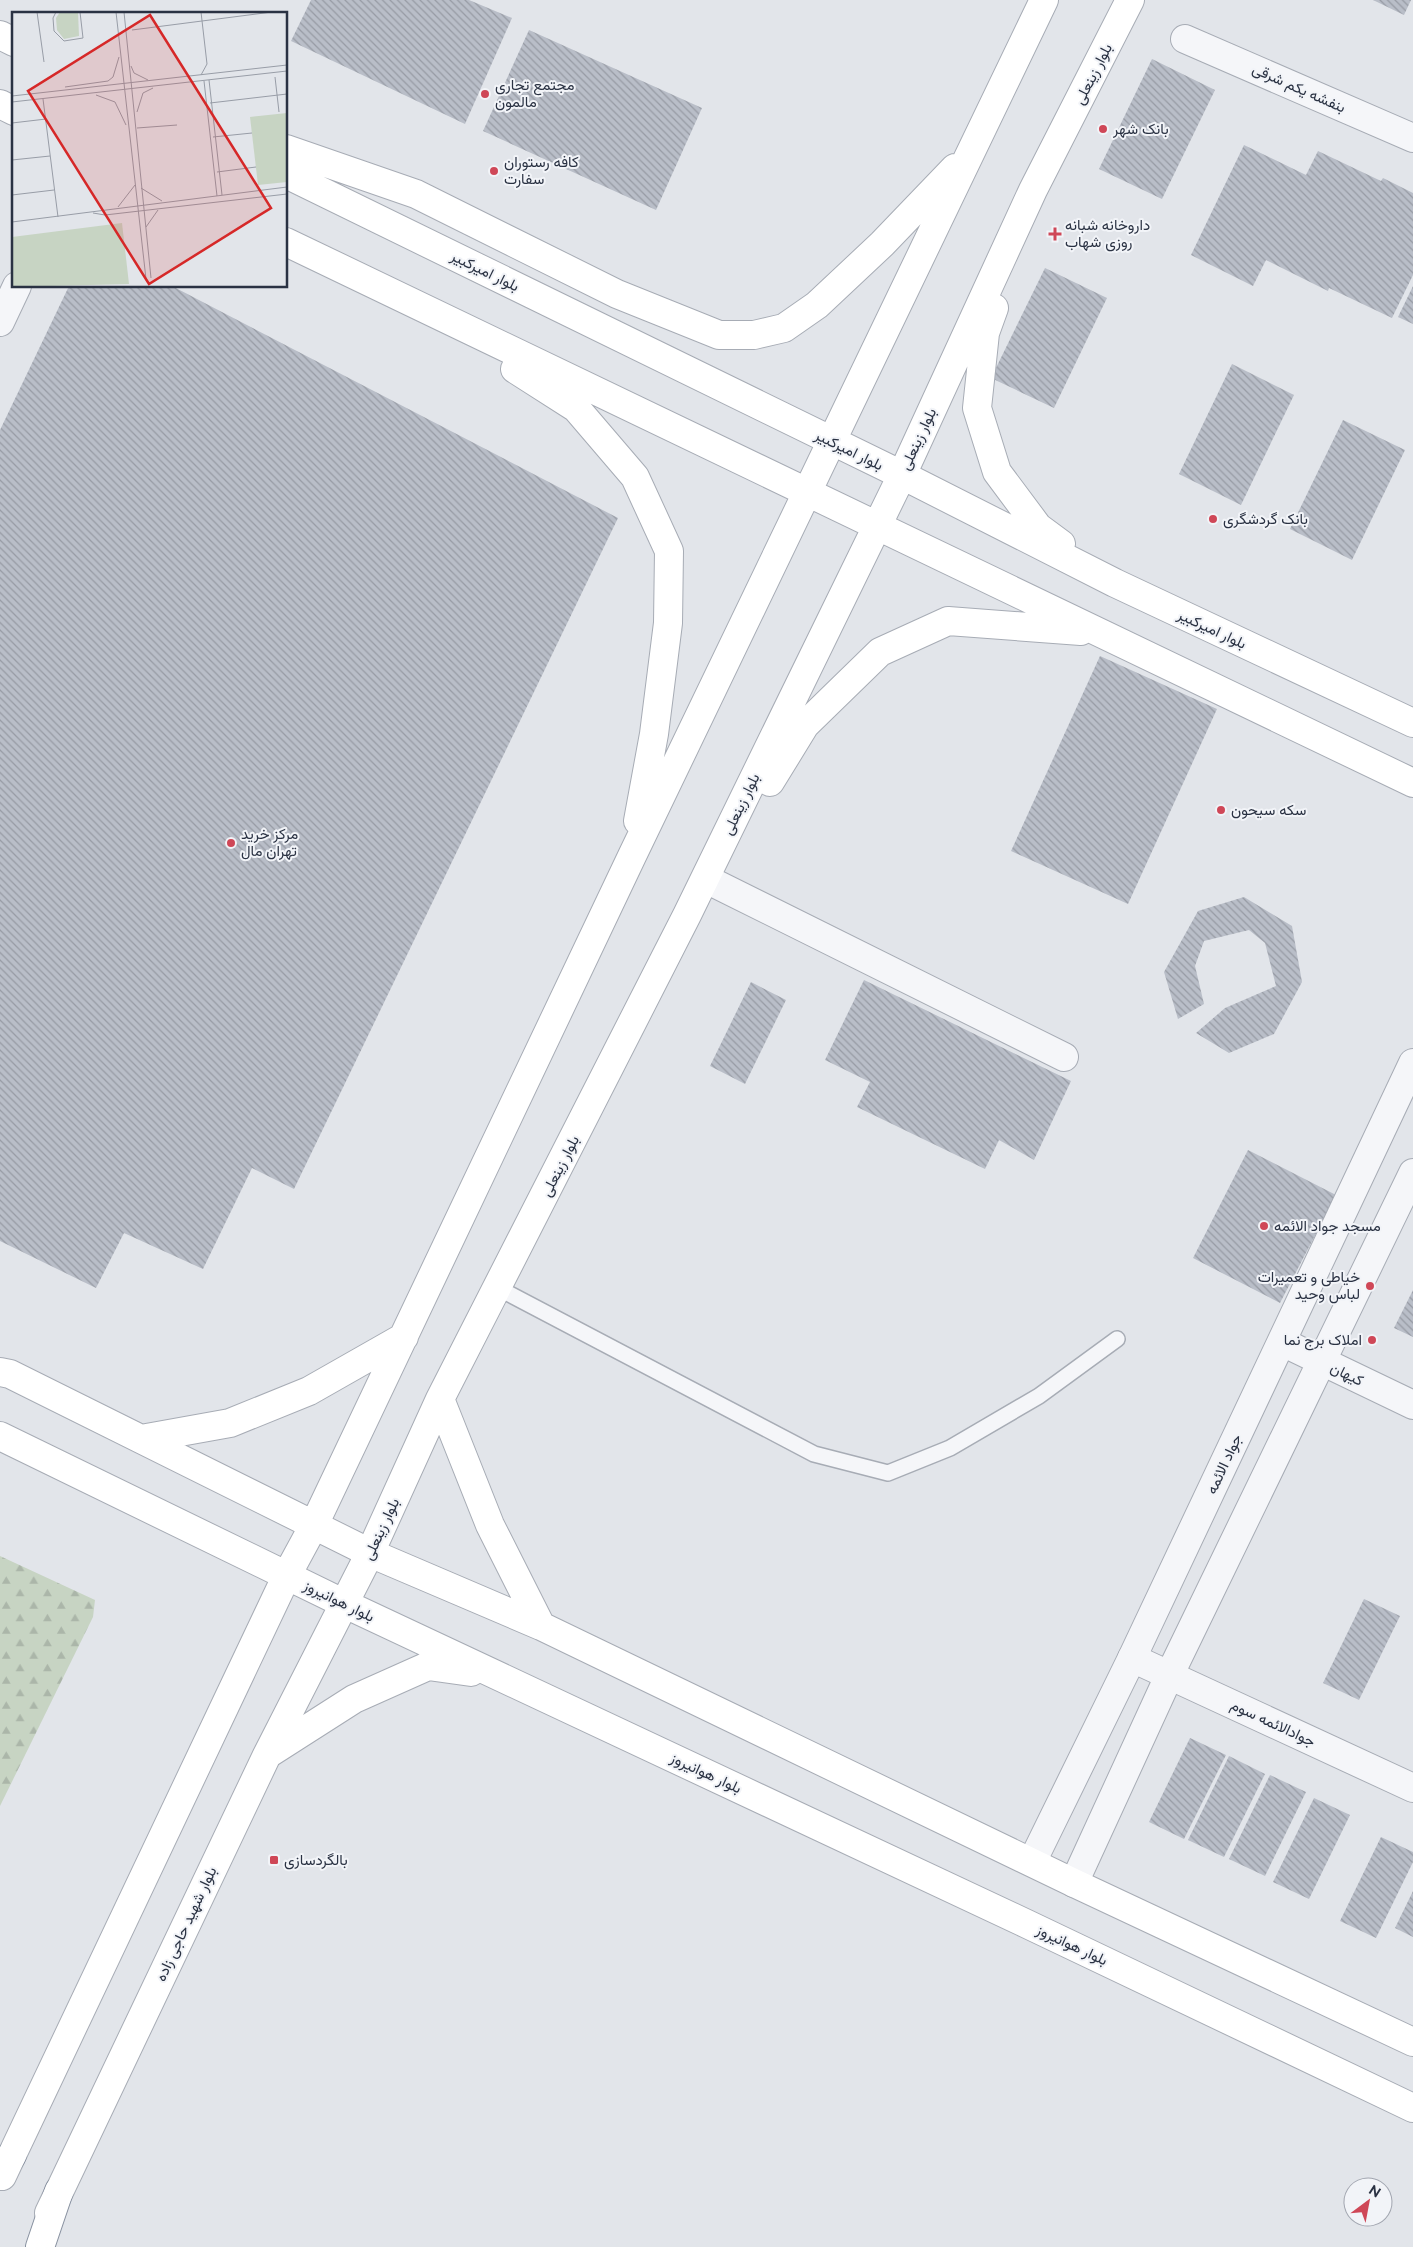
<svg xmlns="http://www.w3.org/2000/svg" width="1413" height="2247" viewBox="0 0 1413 2247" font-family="Raleway,Vazirmatn,sans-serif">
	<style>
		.forest { fill: url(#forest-firs) }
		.building { fill: url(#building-back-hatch) }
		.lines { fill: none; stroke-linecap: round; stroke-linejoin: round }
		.service-casing { stroke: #a7acb5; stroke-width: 18 }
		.minor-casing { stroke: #a7acb5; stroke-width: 30 }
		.tertiary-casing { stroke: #a7acb5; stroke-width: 30 }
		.secondary-casing { stroke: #a7acb5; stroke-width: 30 }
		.trunk-casing { stroke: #8992a1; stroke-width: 30 }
		.service { stroke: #f5f6f9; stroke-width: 15 }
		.minor { stroke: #f5f6f9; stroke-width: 28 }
		.tertiary { stroke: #f5f6f9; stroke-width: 28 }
		.secondary { stroke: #fff; stroke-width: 28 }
		.trunk { stroke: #fff; stroke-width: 28 }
		.poi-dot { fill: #cf4757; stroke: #f2f4f8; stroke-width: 2 }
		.labels { text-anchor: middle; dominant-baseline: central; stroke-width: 4; stroke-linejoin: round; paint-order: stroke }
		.street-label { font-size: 15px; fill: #2a3243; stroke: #f2f4f8 }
		.poi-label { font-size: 15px; fill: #2a3243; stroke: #f2f4f8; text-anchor: start }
		.inset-road { fill: none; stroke: #989da7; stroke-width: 1 }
		.view { fill: #d62828; fill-opacity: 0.15; stroke: #d62828; stroke-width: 2.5 }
		.inset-edge { fill: none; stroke: #2a3243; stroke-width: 2.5 }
	</style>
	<defs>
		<pattern id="forest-firs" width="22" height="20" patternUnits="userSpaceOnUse" patternTransform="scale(1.25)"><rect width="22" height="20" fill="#c7d4c3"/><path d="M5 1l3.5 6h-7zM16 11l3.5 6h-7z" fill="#abb6a9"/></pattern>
		<pattern id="building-back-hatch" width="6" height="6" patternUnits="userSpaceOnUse" patternTransform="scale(1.25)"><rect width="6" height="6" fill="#b9bec8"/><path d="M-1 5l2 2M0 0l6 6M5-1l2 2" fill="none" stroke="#979ba4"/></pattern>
	</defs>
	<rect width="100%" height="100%" fill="#e2e5ea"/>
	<path class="forest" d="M 0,1556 L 95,1600 L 93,1617 L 0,1806 Z"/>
	<path class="building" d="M 311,0 L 469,0 L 512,18 L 465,124 L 291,41 Z
		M 1373,0 L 1411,0 L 1404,15 Z
		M 529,30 L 702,108 L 656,210 L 483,131 Z
		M 1152,59 L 1215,90 L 1162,199 L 1099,169 Z
		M 1244,145 L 1306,175 L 1318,151 L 1381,181 L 1383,178 L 1413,193 L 1413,275 L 1392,318 L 1329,288 L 1328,291 L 1266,260 L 1253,286 L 1191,255 Z
		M 1045,268 L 1107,298 L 1054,408 L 991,378 Z
		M 69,286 L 172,286 L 618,518 L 294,1189 L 252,1168 L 203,1269 L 124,1233 L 96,1288 L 0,1241 L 0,430 Z
		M 1413,286 L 1413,324 L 1398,317 Z
		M 1232,364 L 1294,395 L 1241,505 L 1179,474 Z
		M 1343,420 L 1405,450 L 1352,560 L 1290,529 Z
		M 1100,656 L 1217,709 L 1128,904 L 1011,851 Z
		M 1244,897 L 1292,926 L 1302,982 L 1274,1034 L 1229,1053 L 1196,1033 L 1225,1008 L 1276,986 L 1265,943 L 1249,930 L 1204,941 L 1195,966 L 1204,1004 L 1178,1019 L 1164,972 L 1198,911 Z
		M 864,980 L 1071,1081 L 1034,1160 L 999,1140 L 985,1169 L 857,1107 L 870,1082 L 825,1060 Z
		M 751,982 L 786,1000 L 745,1084 L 710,1066 Z
		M 1248,1150 L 1336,1195 L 1280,1303 L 1193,1258 Z
		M 1413,1290 L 1413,1337 L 1394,1328 Z
		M 1364,1599 L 1400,1616 L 1359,1700 L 1323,1683 Z
		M 1190,1738 L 1226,1755 L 1184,1839 L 1149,1822 Z
		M 1229,1756 L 1265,1774 L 1224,1857 L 1188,1840 Z
		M 1270,1775 L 1306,1792 L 1265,1876 L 1229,1859 Z
		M 1314,1798 L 1350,1815 L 1309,1899 L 1273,1882 Z
		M 1381,1837 L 1413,1852 L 1413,1862 L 1376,1938 L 1340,1921 Z
		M 1413,1891 L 1413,1937 L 1395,1928 Z"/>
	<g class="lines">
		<defs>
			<path id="service" d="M 498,1288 L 814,1454 L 888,1473 L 950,1448 L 1039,1396 L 1117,1339"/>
			<path id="minor" d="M 1185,39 L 1413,138
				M 708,880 L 1064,1057
				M 1282,1342 L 1413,1405
				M 1132,1658 L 1413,1788"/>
			<path id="tertiary" d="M 0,322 L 17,286
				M 1032,1862 L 1132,1658 L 1413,1063
				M 1074,1883 L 1169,1676 L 1413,1173"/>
			<path id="secondary" d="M 0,35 L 14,42
				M 0,104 L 14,111
				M 286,149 L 416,194 L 617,294 L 719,335 L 754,335 L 784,328 L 817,305 L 882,244 L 955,168
				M 286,174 L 902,475 L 1115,583 L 1413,723
				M 286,242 L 1413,783
				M 994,308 L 985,333 L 977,408 L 997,472 L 1038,527 L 1061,544
				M 515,369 L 576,408 L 635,477 L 669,551 L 668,623 L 654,734 L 638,821
				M 770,782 L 805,725 L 880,652 L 948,621 L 1081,631
				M 0,1372 L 10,1374 L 370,1553 L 541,1626 L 1074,1883 L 1413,2042
				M 440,1399 L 490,1525 L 541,1626
				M 0,1436 L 345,1604 L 1027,1924 L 1413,2108
				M 141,1439 L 230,1423 L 309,1391 L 404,1337
				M 268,1754 L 354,1699 L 428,1666 L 471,1672
				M 2,2176 L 287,1575 L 314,1525 L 632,856 L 1044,0
				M 49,2213 L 267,1755 L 370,1553 L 440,1399 L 687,915 L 902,475 L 1033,190 L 1130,0"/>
			<path id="trunk" d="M 0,2174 L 12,2155
				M 40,2247 L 59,2191"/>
		</defs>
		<use href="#service" class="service-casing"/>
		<use href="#minor" class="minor-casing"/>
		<use href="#tertiary" class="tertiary-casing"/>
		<use href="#secondary" class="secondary-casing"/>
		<use href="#trunk" class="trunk-casing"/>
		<use href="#service" class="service"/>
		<use href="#minor" class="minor"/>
		<use href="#tertiary" class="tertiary"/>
		<use href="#secondary" class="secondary"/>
		<use href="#trunk" class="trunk"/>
	</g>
	<g class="poi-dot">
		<circle cx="485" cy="94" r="5"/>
		<circle cx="1103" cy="129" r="5"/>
		<circle cx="494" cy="171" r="5"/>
		<path d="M1052.5 226.5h5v5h5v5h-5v5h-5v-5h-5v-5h5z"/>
		<circle cx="1213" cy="519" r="5"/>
		<circle cx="1221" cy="810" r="5"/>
		<circle cx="231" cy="843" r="5"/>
		<circle cx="1264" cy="1226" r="5"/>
		<circle cx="1370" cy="1286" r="5"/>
		<circle cx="1372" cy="1340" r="5"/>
		<rect x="269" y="1855" width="10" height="10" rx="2.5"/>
	</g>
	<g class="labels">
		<g class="street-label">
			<text transform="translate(1093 74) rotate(-63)">بلوار زینعلی</text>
			<text transform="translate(1299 88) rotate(24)">بنفشه یکم شرقی</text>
			<text transform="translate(485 271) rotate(26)">بلوار امیرکبیر</text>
			<text transform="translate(918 439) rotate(-65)">بلوار زینعلی</text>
			<text transform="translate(849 450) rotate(26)">بلوار امیرکبیر</text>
			<text transform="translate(1212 629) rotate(25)">بلوار امیرکبیر</text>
			<text transform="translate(741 804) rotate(-64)">بلوار زینعلی</text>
			<text transform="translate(560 1166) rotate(-63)">بلوار زینعلی</text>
			<text transform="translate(1347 1374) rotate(26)">کیهان</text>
			<text transform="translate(1224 1464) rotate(-65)">جواد الائمه</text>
			<text transform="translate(381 1529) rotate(-65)">بلوار زینعلی</text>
			<text transform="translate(339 1601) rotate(26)">بلوار هوانیروز</text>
			<text transform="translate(1273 1723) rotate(25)">جوادالائمه سوم</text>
			<text transform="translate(706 1773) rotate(25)">بلوار هوانیروز</text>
			<text transform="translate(186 1924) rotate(-65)">بلوار شهید حاجی زاده</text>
			<text transform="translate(1072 1945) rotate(25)">بلوار هوانیروز</text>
		</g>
		<g class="poi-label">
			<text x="495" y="85">مجتمع تجاری<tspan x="495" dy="17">مالمون</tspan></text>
			<text x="1113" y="129">بانک شهر</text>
			<text x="504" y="162">کافه رستوران<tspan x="504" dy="17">سفارت</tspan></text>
			<text x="1065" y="225">داروخانه شبانه<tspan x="1065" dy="17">روزی شهاب</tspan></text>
			<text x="1223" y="519">بانک گردشگری</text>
			<text x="1231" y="810">سکه سیحون</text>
			<text x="241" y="834">مرکز خرید<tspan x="241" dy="17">تهران مال</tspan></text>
			<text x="1274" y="1226">مسجد جواد الائمه</text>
			<text x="1360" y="1277" text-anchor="end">خیاطی و تعمیرات<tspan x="1360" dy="17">لباس وحید</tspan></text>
			<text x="1362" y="1340" text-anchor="end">املاک برج نما</text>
			<text x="284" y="1860">بالگردسازی</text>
		</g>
	</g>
	<g transform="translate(12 12)">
		<rect width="275" height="275" fill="#e2e5ea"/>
		<path d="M 48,0 L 66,0 L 67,24 L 52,27 L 45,18 L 44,6 Z" fill="#c7d4c3"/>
		<path d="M 110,211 L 117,272 L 0,275 L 0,225 Z" fill="#c7d4c3"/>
		<path d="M 275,101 L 275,170 L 246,173 L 238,105 Z" fill="#c7d4c3"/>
		<path class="inset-road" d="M 25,0 L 32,50M 44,0 L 41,6 L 42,19 L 52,29 L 71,26 L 68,0M 104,0 L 134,267M 112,0 L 139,266M 120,18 L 260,0M 119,54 L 122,61 L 136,68M 189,63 L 195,52 L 189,0M 263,65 L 267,100M 197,68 L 210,183M 192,69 L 205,184M 53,75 L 96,69 L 101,65 L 107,45M 84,83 L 103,90 L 114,113M 0,84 L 275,53M 31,87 L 46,205M 0,90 L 275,59M 198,91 L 275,82M 125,100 L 131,81 L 141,76M 0,111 L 34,107M 125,116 L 165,113M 201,125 L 240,121M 0,148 L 38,144M 205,160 L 244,155M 129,176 L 150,189M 0,183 L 42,178M 106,195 L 123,173M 81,201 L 93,203 L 275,182M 0,210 L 275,175M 134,215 L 146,198"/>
		<path class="view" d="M 138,3 L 259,196 L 137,272 L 16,79 Z"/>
		<rect width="275" height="275" class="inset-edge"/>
	</g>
	<g transform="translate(1368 2202) rotate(32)"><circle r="24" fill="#f2f4f8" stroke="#a2a6b0"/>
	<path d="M0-4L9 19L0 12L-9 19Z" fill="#cf4757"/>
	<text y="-8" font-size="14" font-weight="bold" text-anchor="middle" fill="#2a3243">N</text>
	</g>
</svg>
